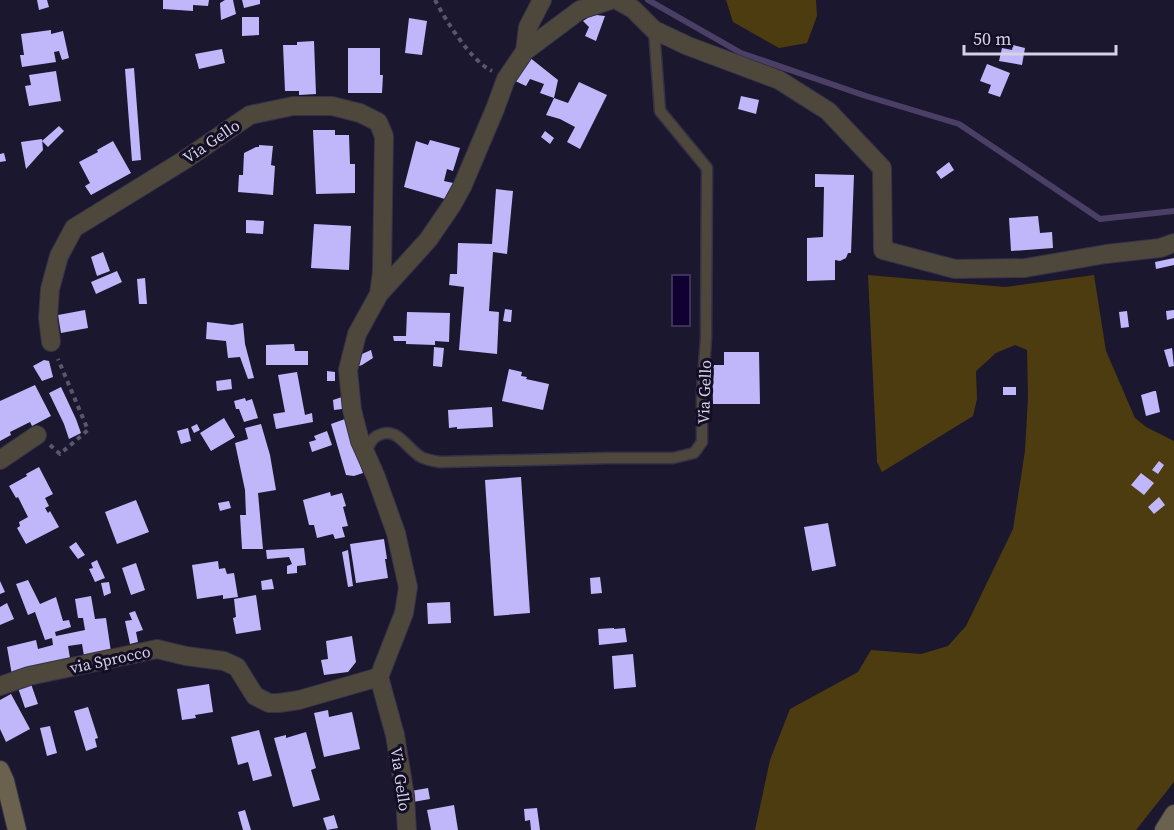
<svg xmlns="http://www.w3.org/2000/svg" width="1174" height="830" viewBox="0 0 1174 830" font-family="'Source Serif 4',serif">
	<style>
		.green { fill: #4d3c0f }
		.water { fill: #100031; stroke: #4b3f66; stroke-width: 1.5 }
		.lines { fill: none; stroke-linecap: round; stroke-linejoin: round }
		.stream { stroke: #4b3f66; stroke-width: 6 }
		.building { fill: #c0b7fa }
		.lane-casing { stroke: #353148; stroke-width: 13 }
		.street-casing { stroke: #353148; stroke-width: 20 }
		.secondary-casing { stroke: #353148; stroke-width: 20 }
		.path { stroke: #5a576c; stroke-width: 4; stroke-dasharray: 4.5 4.5; stroke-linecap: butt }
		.lane { stroke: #4e483c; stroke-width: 10 }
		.street { stroke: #4e483c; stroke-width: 18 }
		.secondary { stroke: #6a624e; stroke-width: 18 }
		.labels { text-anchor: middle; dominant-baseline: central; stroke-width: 6; stroke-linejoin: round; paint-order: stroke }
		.street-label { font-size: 16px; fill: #d4d2e3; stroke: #130e25 }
	</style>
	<rect width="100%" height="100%" fill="#1b172f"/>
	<path class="green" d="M 726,0 L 816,0 L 817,16 L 807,43 L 779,48 L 733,22 Z
		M 868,275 L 1005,287 L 1094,275 L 1106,351 L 1135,418 L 1146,427 L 1174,441 L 1174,782 L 1136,830 L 755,830 L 770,760 L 790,709 L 858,672 L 871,650 L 921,654 L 948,646 L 966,626 L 1013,529 L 1025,451 L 1028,397 L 1027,350 L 1015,345 L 996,353 L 976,371 L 977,399 L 973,416 L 882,472 L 877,462 Z"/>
	<path class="water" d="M 672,275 L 690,275 L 690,326 L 672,326 Z"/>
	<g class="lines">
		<path class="stream" d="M 648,0 L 741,53 L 866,96 L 959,124 L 1100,219 L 1174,211"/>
	</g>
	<path class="building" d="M 37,0 L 47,0 L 49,7 L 39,10 Z
		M 163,0 L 209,0 L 208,6 L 193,5 L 193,11 L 163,9 Z
		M 225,0 L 233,0 L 236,14 L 221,20 L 220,3 Z
		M 242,0 L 260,0 L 260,4 L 244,8 Z
		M 596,15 L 605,16 L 596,41 L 585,36 L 589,27 L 583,21 L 589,17 Z
		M 242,17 L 259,17 L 259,35 L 242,36 Z
		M 409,18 L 427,21 L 422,55 L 405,53 Z
		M 51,30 L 51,34 L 63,31 L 69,58 L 62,60 L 59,51 L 54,52 L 56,62 L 22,67 L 20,55 L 24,55 L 21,34 Z
		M 314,41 L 316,94 L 299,95 L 299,91 L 285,91 L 283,45 L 297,45 L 297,42 Z
		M 1013,45 L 1025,48 L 1022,65 L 999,61 L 1002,48 L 1012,50 Z
		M 348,48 L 380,48 L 380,75 L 383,75 L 382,93 L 348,93 Z
		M 222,49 L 225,63 L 199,69 L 195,54 Z
		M 529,57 L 558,80 L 554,98 L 540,93 L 544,84 L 530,79 L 526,86 L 511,79 Z
		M 987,64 L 1010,73 L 1000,97 L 988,93 L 991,85 L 980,81 Z
		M 134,68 L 141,160 L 132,161 L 125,69 Z
		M 56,71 L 61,101 L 29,106 L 25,86 L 31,85 L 29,75 Z
		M 579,82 L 607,95 L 580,149 L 567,142 L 575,127 L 560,119 L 546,115 L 554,98 L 568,103 Z
		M 741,96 L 759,100 L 756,114 L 738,109 Z
		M 59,126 L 64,131 L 48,147 L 42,141 Z
		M 313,130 L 335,130 L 335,135 L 349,135 L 350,164 L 355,164 L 355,193 L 316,194 Z
		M 545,131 L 554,138 L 550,144 L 541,137 Z
		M 42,139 L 43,150 L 26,169 L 21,142 Z
		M 430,140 L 460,148 L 453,171 L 447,169 L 444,181 L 453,183 L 445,199 L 404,187 L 416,141 L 428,145 Z
		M 113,141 L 131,173 L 91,195 L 85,186 L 90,183 L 79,162 L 98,152 L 97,150 Z
		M 259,145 L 273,146 L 271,165 L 275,166 L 273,195 L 238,192 L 239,175 L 243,175 L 244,153 L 256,147 L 259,147 Z
		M 4,153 L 6,161 L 0,162 L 0,154 Z
		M 949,162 L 954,170 L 941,179 L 936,172 Z
		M 815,174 L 854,175 L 851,253 L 848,253 L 846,258 L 840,261 L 835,260 L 835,280 L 807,281 L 807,238 L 823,237 L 824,187 L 815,187 Z
		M 496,189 L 513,191 L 507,254 L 493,252 L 489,311 L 499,312 L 497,354 L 459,350 L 464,287 L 449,285 L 450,274 L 457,274 L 458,243 L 492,244 Z
		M 1038,216 L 1040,233 L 1052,232 L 1053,248 L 1011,251 L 1009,218 Z
		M 246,220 L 264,221 L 263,234 L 246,233 Z
		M 314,224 L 351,226 L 349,270 L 311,268 Z
		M 103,252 L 110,271 L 97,276 L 91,257 Z
		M 1174,258 L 1174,265 L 1156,269 L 1155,262 Z
		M 117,271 L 122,282 L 96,294 L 91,282 Z
		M 145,278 L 147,304 L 139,304 L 137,279 Z
		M 505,309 L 512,310 L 511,322 L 503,321 Z
		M 85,310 L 88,328 L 61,333 L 58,315 Z
		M 1174,310 L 1174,318 L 1167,320 L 1166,311 Z
		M 1127,311 L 1129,327 L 1121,328 L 1119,312 Z
		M 407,312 L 450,313 L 449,342 L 435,341 L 435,345 L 406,344 L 406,341 L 394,341 L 393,336 L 406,336 Z
		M 207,322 L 232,325 L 243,323 L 245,344 L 254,378 L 248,379 L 240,357 L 228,358 L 226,341 L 206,339 Z
		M 294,344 L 295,351 L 308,351 L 308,365 L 266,365 L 266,345 Z
		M 434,347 L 444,348 L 442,367 L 433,366 Z
		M 1172,348 L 1174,366 L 1169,367 L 1164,350 Z
		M 371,350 L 373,358 L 362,365 L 354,368 L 357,354 L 362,354 Z
		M 724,352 L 759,352 L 760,404 L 713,404 L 712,365 L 724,365 Z
		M 44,360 L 49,361 L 53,377 L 42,381 L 33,366 Z
		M 509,369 L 522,372 L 521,376 L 527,377 L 526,379 L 549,384 L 543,410 L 502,401 Z
		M 327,371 L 335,372 L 335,381 L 327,381 Z
		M 297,372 L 305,415 L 312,413 L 313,422 L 276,429 L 273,414 L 285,412 L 278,375 Z
		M 231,379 L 232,389 L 217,391 L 216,381 Z
		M 35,385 L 51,416 L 32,426 L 30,422 L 10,432 L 11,435 L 0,441 L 0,401 Z
		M 61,387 L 76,419 L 81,433 L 69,439 L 64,424 L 49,393 Z
		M 1003,387 L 1016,387 L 1016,395 L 1003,395 Z
		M 1154,391 L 1156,391 L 1160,412 L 1146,416 L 1141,395 Z
		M 342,397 L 342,409 L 334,410 L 333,400 Z
		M 245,398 L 246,401 L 252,399 L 258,418 L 244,422 L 239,409 L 236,409 L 234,401 Z
		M 492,407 L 493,427 L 457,429 L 457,427 L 449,428 L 448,410 Z
		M 224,418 L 235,437 L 211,451 L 200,433 Z
		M 345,419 L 363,473 L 354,476 L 346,475 L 331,424 Z
		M 197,424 L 200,430 L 194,433 L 191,427 Z
		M 261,424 L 270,455 L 276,490 L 258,493 L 263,549 L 242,549 L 240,515 L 246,515 L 245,490 L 235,443 L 248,439 L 245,428 Z
		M 188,428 L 191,441 L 181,444 L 177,431 Z
		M 327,431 L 332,445 L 312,452 L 309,442 L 316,440 L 314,436 Z
		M 1159,461 L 1164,465 L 1158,474 L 1152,470 Z
		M 39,467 L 53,494 L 45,498 L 49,506 L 45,508 L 48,513 L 50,511 L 59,527 L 26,544 L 17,528 L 20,526 L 19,522 L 28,517 L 18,497 L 16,498 L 9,486 L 27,476 L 26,474 Z
		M 1141,473 L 1154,483 L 1144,495 L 1131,485 Z
		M 521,477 L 530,613 L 494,616 L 485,480 Z
		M 330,492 L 331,496 L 342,493 L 346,506 L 343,507 L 348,526 L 342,527 L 345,537 L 335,539 L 333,534 L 317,538 L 314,525 L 309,525 L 303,500 Z
		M 1159,497 L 1165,505 L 1154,514 L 1148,507 Z
		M 136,500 L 149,532 L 117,544 L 105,512 Z
		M 229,501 L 231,508 L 220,511 L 218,503 Z
		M 828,523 L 836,566 L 812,571 L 804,527 Z
		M 384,539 L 387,559 L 385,559 L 388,578 L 356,583 L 350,544 Z
		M 76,542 L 85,555 L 78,559 L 69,547 Z
		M 304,548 L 306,565 L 297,566 L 297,573 L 287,574 L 287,566 L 292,564 L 289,557 L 267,559 L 266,550 Z
		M 348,550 L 353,586 L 348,587 L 342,552 Z
		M 97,560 L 105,578 L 95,582 L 89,569 L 93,568 L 91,563 Z
		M 218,561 L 219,569 L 225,568 L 227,574 L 234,573 L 238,597 L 223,599 L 223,595 L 197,599 L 192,565 Z
		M 136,563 L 145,590 L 131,595 L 122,568 Z
		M 600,577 L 602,593 L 591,594 L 590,578 Z
		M 272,579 L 274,589 L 262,590 L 261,581 Z
		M 28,580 L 40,604 L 56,597 L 63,621 L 69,620 L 71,627 L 55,632 L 56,636 L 85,630 L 83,618 L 78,618 L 75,599 L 91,596 L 95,619 L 106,618 L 111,652 L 84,656 L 82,644 L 68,646 L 70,658 L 12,675 L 7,647 L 36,640 L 38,649 L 53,645 L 52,638 L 45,640 L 35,612 L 28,615 L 16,584 Z
		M 0,581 L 5,592 L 0,594 Z
		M 109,582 L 111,593 L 104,596 L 101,583 Z
		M 256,595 L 261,630 L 236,634 L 233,618 L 236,617 L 234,599 Z
		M 450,602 L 451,623 L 428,624 L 427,603 Z
		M 7,603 L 14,619 L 0,625 L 0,607 Z
		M 135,611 L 143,630 L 136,632 L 138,642 L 130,644 L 125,621 L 132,620 L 129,613 Z
		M 614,628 L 614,629 L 625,628 L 627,642 L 599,645 L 598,629 Z
		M 352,636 L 356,662 L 348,672 L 324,675 L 321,660 L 328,659 L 326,641 Z
		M 633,654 L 636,687 L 614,689 L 612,656 Z
		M 30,681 L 38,704 L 25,708 L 17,685 Z
		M 209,684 L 213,712 L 195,715 L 196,718 L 182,720 L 177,689 Z
		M 11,694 L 30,729 L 6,742 L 0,729 L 0,700 Z
		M 88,707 L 98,738 L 95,739 L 97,747 L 86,751 L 74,711 Z
		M 328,710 L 329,717 L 352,712 L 360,749 L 324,757 L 314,713 Z
		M 50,726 L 57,753 L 47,756 L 40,728 Z
		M 259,730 L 272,776 L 253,781 L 248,762 L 238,765 L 231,737 Z
		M 306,732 L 316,768 L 311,770 L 320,800 L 293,807 L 274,738 L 286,735 L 286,738 Z
		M 428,788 L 430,799 L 413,802 L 411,791 Z
		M 454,805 L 458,830 L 431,830 L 427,810 Z
		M 537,808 L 540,830 L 531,830 L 530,820 L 525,821 L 524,809 Z
		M 245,810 L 251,830 L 243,830 L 238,812 Z
		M 334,815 L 338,828 L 327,830 L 323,818 Z"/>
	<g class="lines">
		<defs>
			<path id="lane" d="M 366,453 C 368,446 371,438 379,435 C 397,426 407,449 421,457 C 427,460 434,461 440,462 L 608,458 L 673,458 L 694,453 L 702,442 L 702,394 L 706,339 L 707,168 L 660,111 L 654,30"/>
			<path id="street" d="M 617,0 L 633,9 L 654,30 L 688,46 L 779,80 L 828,111 L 882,168 L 883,250 L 955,269 L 1025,268 L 1106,254 L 1160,248 L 1174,243
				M 525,51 L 528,27 L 542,0
				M 51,342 L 48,318 L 50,289 L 59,256 L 74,228 L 186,159 L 250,115 L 293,106 L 332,106 L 360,113 L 378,122 L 384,136 L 382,272 L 379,294
				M 0,460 L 37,435
				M 0,686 L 29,676 L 157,649 L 186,656 L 224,661 L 237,667 L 255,696 L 269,703 L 279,703 L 299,700 L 379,677
				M 407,830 L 405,796 L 395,735 L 379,677 L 404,613 L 408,587 L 396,533 L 376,477 L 360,441 L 352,410 L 348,370 L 357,334 L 379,294 L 428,240 L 452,205 L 462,187 L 495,109 L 506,79 L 525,51 L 580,10 L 611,0"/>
			<path id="secondary" d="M 0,770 L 5,781 L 17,830
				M 1164,830 L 1174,814"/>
		</defs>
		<use href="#lane" class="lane-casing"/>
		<use href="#street" class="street-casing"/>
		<use href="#secondary" class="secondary-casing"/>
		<path class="path" d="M 435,0 C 446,21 471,61 492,71
			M 50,445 L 60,454 L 88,430 L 58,359"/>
		<use href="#lane" class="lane"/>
		<use href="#street" class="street"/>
		<use href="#secondary" class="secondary"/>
	</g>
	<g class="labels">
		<g class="street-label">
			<text transform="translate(211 141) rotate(-34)">Via Gello</text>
			<text transform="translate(704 392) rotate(-88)">Via Gello</text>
			<text transform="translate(110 659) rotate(-12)">via Sprocco</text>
			<text transform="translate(401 779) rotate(82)">Via Gello</text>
		</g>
	</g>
	<path d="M964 45v9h152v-9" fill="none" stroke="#d4d2e3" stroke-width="3"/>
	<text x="973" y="45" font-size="18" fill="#d4d2e3" stroke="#130e25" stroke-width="4.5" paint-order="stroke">50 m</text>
</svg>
